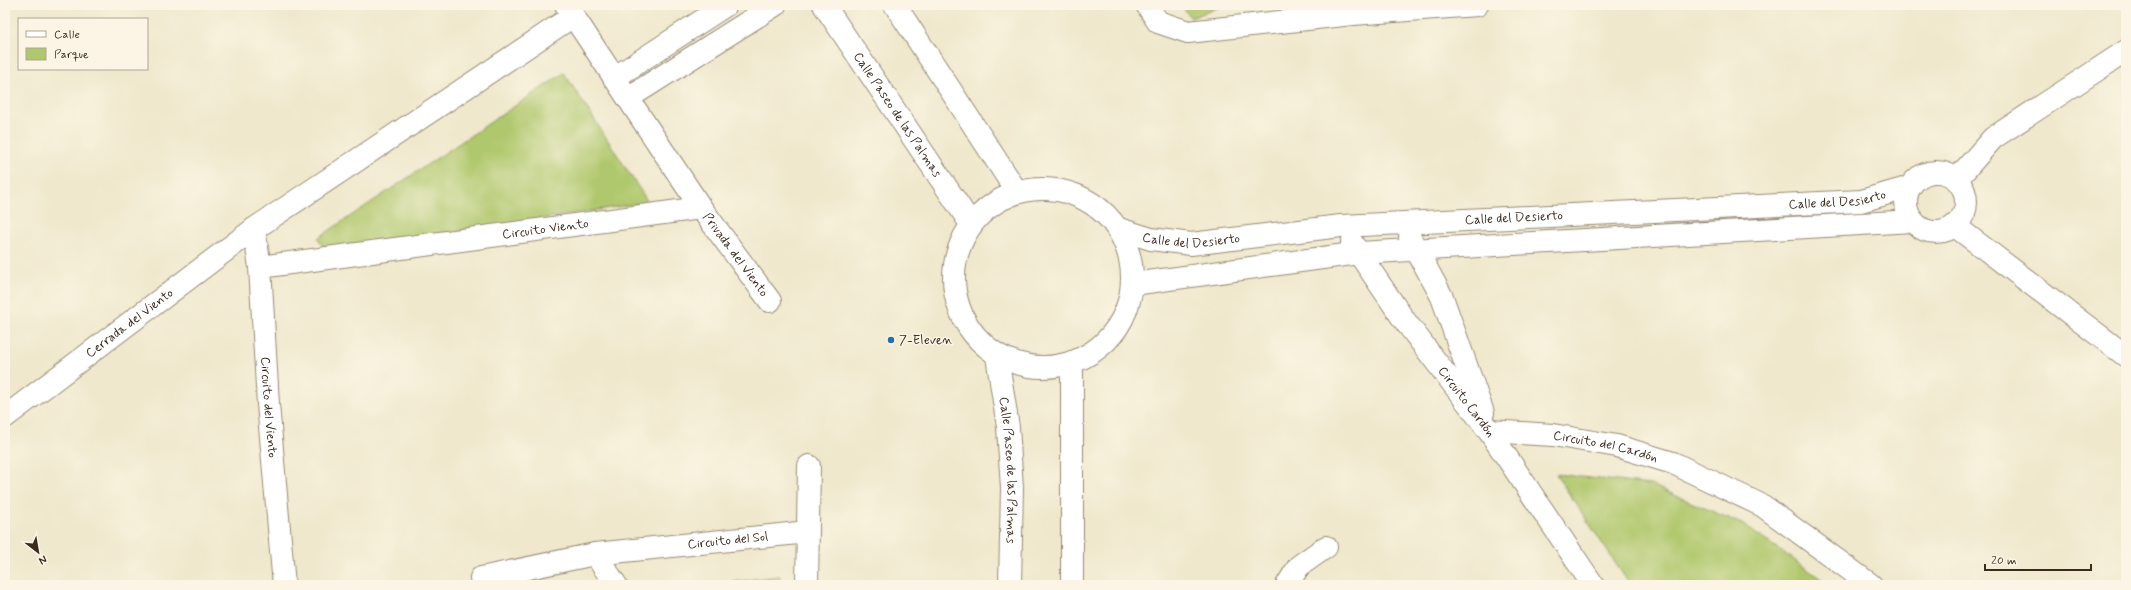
<svg xmlns="http://www.w3.org/2000/svg" width="2131" height="590" viewBox="0 0 2131 590" font-family="Mynerve,sans-serif">
	<style>
		.green { fill: #b0c86d; stroke: #767946 }
		.lines { fill: none; stroke-linecap: round; stroke-linejoin: round }
		.minor-casing { stroke: #958975; stroke-width: 24 }
		.minor { stroke: #fff; stroke-width: 22 }
		.poi-dot { fill: #1f6fb2; stroke: #fcf5e5; stroke-width: 1.5 }
		.labels { text-anchor: middle; dominant-baseline: central; stroke-width: 3; stroke-linejoin: round; paint-order: stroke }
		.street-label { font-size: 13px; fill: #3b2a1e; stroke: #fcf5e5 }
		.poi-label { font-size: 13px; fill: #3b2a1e; stroke: #fcf5e5; text-anchor: start }
	</style>
	<rect width="100%" height="100%" fill="#fcf5e5"/>
	<filter id="ink" filterUnits="userSpaceOnUse"><feTurbulence type="fractalNoise" baseFrequency=".025" numOctaves="2"/><feDisplacementMap in="SourceGraphic" scale="8" xChannelSelector="R" yChannelSelector="G"/><feConvolveMatrix kernelMatrix="1 2 1 2 8 2 1 2 1" color-interpolation-filters="sRGB"/></filter>
	<filter id="wash" filterUnits="userSpaceOnUse"><feTurbulence type="fractalNoise" baseFrequency=".012" numOctaves="4" result="noise"/><feDisplacementMap in="SourceGraphic" scale="16" xChannelSelector="R" yChannelSelector="G"/><feGaussianBlur stdDeviation="0.9" result="paint"/><feColorMatrix in="noise" values="0 0 0 0 0 0 0 0 0 0 0 0 0 0 0 0 0 1.4 0 .05"/><feComposite in="paint" operator="in"/></filter>
	<g filter="url(#wash)">
		<rect width="100%" height="100%" fill="#efe8cc"/>
		<path class="green" d="M 1181,5 L 1225,5 L 1191,18 Z
			M 564,73 L 648,202 L 327,253 L 318,238 Z
			M 1556,474 L 1651,485 L 1742,524 L 1830,585 L 1630,585 Z
			M 780,576 L 780,585 L 711,585 Z"/>
	</g>
	<g filter="url(#ink)">
		<g class="lines">
			<defs>
				<g id="minor">
					<path id="s1" d="M 566,5 L 701,208 L 770,301"/>
					<path id="s2" d="M 824,5 L 971,224"/>
					<path d="M 895,5 L 1017,192"/>
					<path d="M 1147,5 L 1158,22 L 1188,32 L 1353,14 L 1477,5"/>
					<path d="M 614,78 L 726,5"/>
					<path d="M 628,98 L 775,5"/>
					<circle cx="1936" cy="202" r="30"/>
					<path d="M 1957,179 L 1993,138 L 2126,51"/>
					<circle cx="1043" cy="278" r="89"/>
					<path d="M 1955,226 L 2126,356"/>
					<path id="s3" d="M 254,229 L 260,267 L 268,404 L 284,585"/>
					<path id="s4" d="M 1119,229 L 1151,239 L 1191,244 L 1341,226 L 1861,201 L 1910,187"/>
					<path d="M 1410,238 L 1442,297 L 1483,413"/>
					<path id="s5" d="M 1352,243 L 1402,317 L 1489,431 L 1593,585"/>
					<path id="s6" d="M 260,267 L 701,208"/>
					<path d="M 1133,284 L 1359,253 L 1913,221"/>
					<path id="s7" d="M 997,356 L 1008,427 L 1012,488 L 1010,585"/>
					<path d="M 1072,362 L 1072,585"/>
					<path id="s8" d="M 5,417 L 254,229 L 573,16"/>
					<path id="s9" d="M 1489,431 L 1553,435 L 1617,446 L 1673,463 L 1763,506 L 1871,585"/>
					<path d="M 595,554 L 616,585"/>
					<path id="s10" d="M 481,578 L 595,554 L 808,532"/>
					<path d="M 807,585 L 809,466"/>
					<path d="M 1287,585 L 1299,566 L 1326,547"/>
				</g>
			</defs>
			<use href="#minor" class="minor-casing"/>
			<use href="#minor" class="minor"/>
		</g>
	</g>
	<circle class="poi-dot" cx="891" cy="340" r="4"/>
	<g class="labels">
		<g class="street-label">
			<text stroke="none"><textPath href="#s2" startOffset="132">Calle Paseo de las Palmas</textPath></text>
			<text stroke="none"><textPath href="#s4" startOffset="722">Calle del Desierto</textPath></text>
			<text stroke="none"><textPath href="#s4" startOffset="398">Calle del Desierto</textPath></text>
			<text stroke="none"><textPath href="#s6" startOffset="288">Circuito Viento</textPath></text>
			<text stroke="none"><textPath href="#s4" startOffset="74">Calle del Desierto</textPath></text>
			<text stroke="none"><textPath href="#s1" startOffset="302">Privada del Viento</textPath></text>
			<text stroke="none"><textPath href="#s8" startOffset="156">Cerrada del Viento</textPath></text>
			<text stroke="none"><textPath href="#s5" startOffset="196">Circuito Cardón</textPath></text>
			<text stroke="none"><textPath href="#s3" startOffset="179">Circuito del Viento</textPath></text>
			<text stroke="none"><textPath href="#s9" startOffset="118">Circuito del Cardón</textPath></text>
			<text stroke="none"><textPath href="#s7" startOffset="115">Calle Paseo de las Palmas</textPath></text>
			<text stroke="none"><textPath href="#s10" startOffset="250">Circuito del Sol</textPath></text>
		</g>
		<g class="poi-label">
			<text x="899" y="340">7-Eleven</text>
		</g>
	</g>
	<rect width="2131" height="590" fill="none" stroke="#fcf5e5" stroke-width="20"/>
	<rect x="18" y="18" width="130" height="52" fill="#fcf5e5" stroke="#afa495"/>
	<rect x="26" y="31" width="20" height="6" fill="#ffffff" stroke="#afa495"/>
	<text x="54" y="38" font-size="12" fill="#3b2a1e">Calle</text>
	<rect x="26" y="48" width="20" height="12" fill="#b0c86d" stroke="#afa495"/>
	<text x="54" y="58" font-size="12" fill="#3b2a1e">Parque</text>
	<g transform="translate(38 552) rotate(149)" stroke="#fcf5e5" stroke-width="3" paint-order="stroke">
	<path d="M0-3L7 15L0 10L-7 15Z" fill="#3b2a1e"/>
	<text y="-6" font-size="11" font-weight="bold" text-anchor="middle" fill="#3b2a1e">N</text>
	</g>
	<path d="M1985 564v6h106v-6" fill="none" stroke="#3b2a1e" stroke-width="2"/>
	<text x="1991" y="564" font-size="12" fill="#3b2a1e" stroke="#fcf5e5" stroke-width="3" paint-order="stroke">20 m</text>
</svg>
